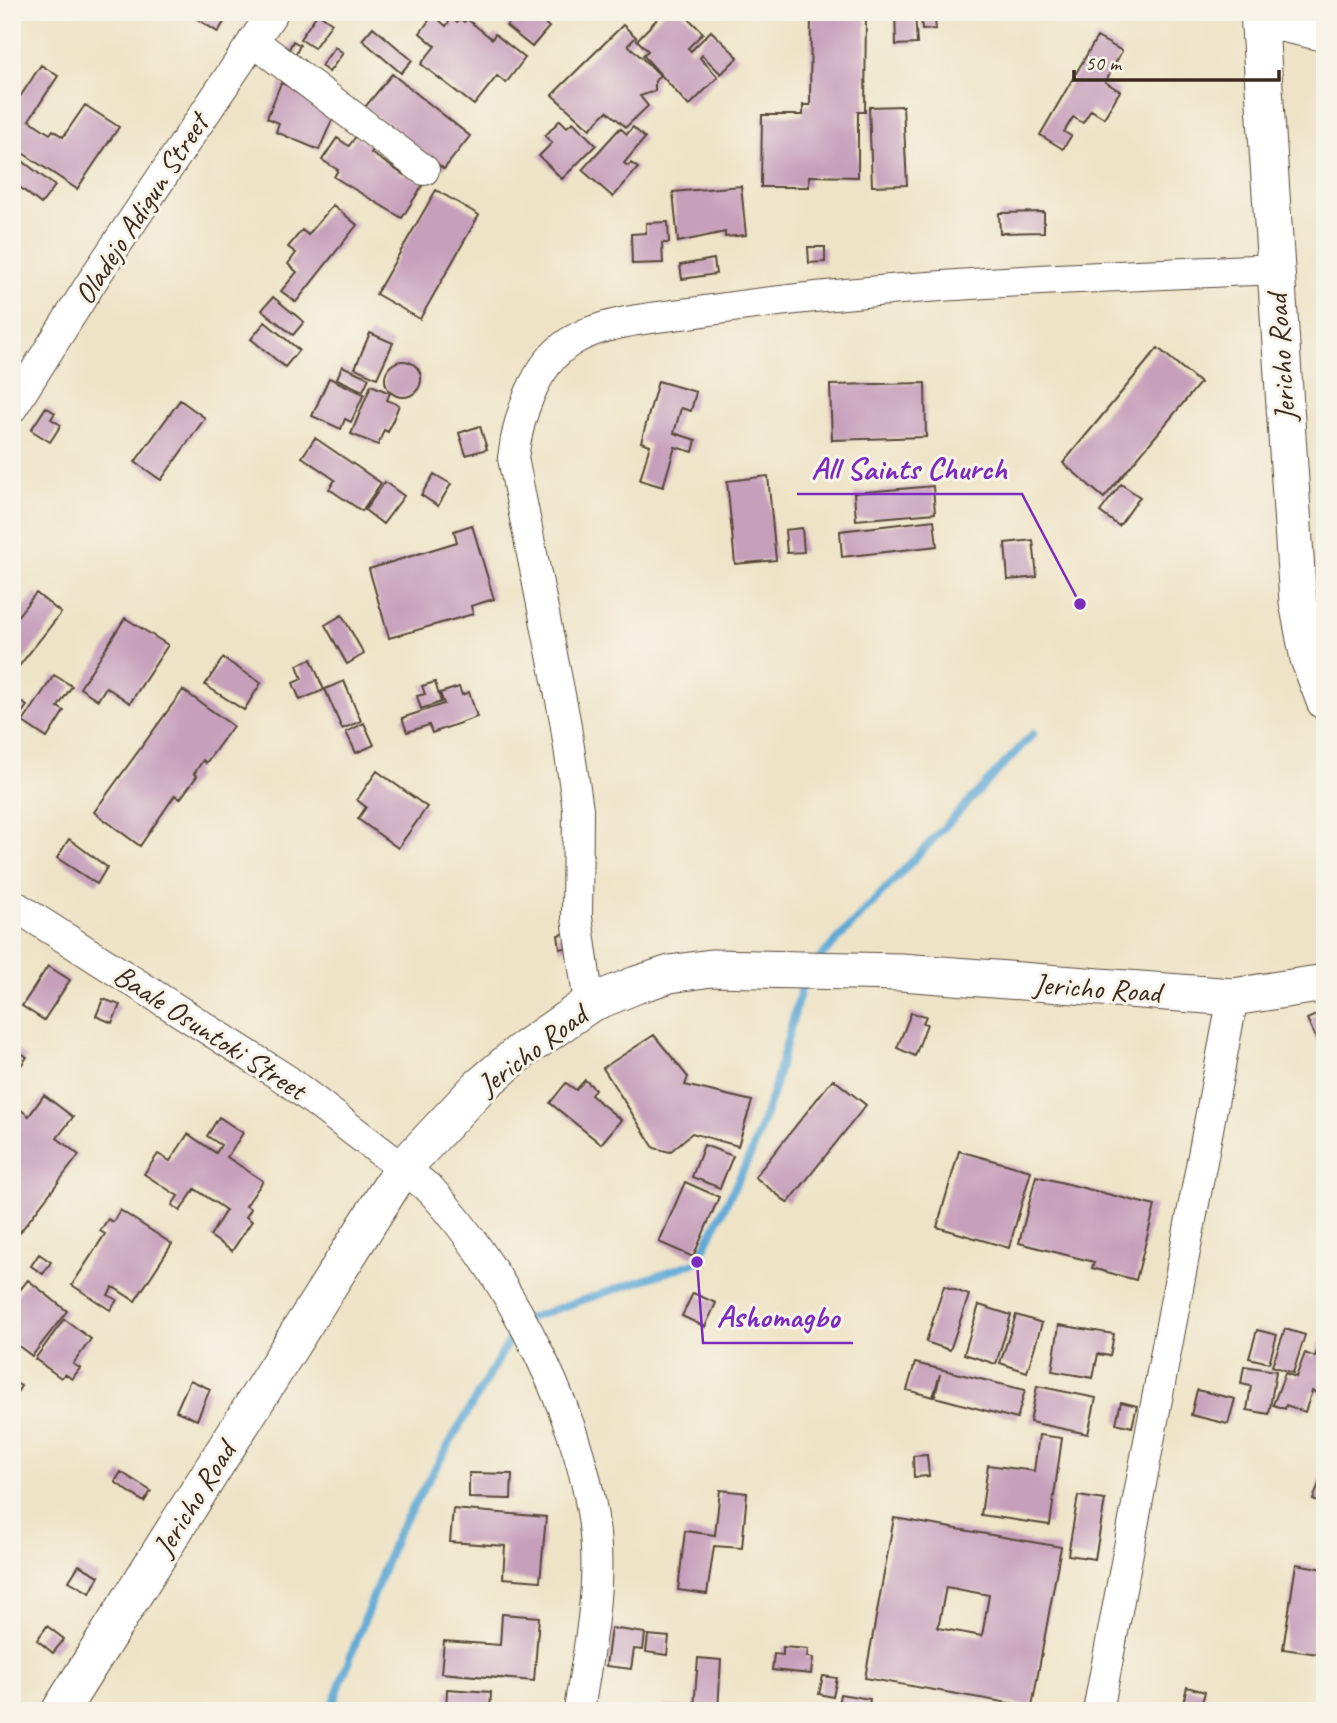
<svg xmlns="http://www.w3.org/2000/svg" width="1337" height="1723" viewBox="0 0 1337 1723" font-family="Caveat,sans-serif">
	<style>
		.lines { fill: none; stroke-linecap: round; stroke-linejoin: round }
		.stream { stroke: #5da8d5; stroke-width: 8 }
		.building { fill: #c69fbb; fill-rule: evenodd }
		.minor-casing { stroke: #564637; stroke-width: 32 }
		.tertiary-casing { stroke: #564637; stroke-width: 39 }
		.minor { stroke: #fff; stroke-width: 30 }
		.tertiary { stroke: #fff; stroke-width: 37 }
		.labels { text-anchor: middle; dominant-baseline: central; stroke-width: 6; stroke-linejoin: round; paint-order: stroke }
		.street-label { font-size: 30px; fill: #3b2a1e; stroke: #f7f3e8 }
		.leader { fill: none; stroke: #7b2cbf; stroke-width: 2.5 }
		.callout-dot { fill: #7b2cbf; stroke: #f7f3e8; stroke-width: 2.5 }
		.callout-label { font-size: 32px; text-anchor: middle; font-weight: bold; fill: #7b2cbf; stroke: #f7f3e8; stroke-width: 6; stroke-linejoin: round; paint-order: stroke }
	</style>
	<rect width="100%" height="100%" fill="#f7f3e8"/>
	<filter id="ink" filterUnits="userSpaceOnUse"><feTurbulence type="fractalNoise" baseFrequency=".0143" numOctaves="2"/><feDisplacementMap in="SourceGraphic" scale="14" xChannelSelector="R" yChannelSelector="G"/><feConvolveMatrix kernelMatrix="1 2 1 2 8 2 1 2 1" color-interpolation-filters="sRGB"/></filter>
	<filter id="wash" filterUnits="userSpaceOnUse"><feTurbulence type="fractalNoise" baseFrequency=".00686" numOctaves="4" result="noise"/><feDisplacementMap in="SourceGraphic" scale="28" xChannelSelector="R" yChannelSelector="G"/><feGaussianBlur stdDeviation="1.57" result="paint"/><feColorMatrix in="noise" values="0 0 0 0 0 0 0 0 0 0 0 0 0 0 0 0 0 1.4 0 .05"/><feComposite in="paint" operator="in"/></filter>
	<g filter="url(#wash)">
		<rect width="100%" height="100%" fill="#eee3c6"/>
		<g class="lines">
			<path class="stream" d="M 820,958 L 1033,734
				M 526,1319 L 697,1262 L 751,1154 L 772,1095 L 804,979
				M 330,1711 L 396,1536 L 517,1327"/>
		</g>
		<g id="blocks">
			<path class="building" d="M 186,12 L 218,12 L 227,17 L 218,32 Z
				M 518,12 L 531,12 L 549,27 L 532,47 L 506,26 Z
				M 664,12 L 682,12 L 703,33 L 688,48 L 691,51 L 711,31 L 738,57 L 721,74 L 702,55 L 700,58 L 718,77 L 689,106 L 643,55 L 648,51 L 637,40 Z
				M 811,12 L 866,12 L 865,112 L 858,112 L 858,177 L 809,176 L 809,187 L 761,187 L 762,115 L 803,115 L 803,105 L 810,105 Z
				M 895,12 L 915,12 L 917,44 L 896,45 Z
				M 921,12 L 934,12 L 936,29 L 922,30 Z
				M 318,13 L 332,23 L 314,48 L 300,39 Z
				M 433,15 L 446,26 L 452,18 L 457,22 L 460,19 L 464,22 L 467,19 L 492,39 L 495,34 L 525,58 L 506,83 L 497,76 L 474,105 L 421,64 L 435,46 L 420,33 Z
				M 623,25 L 636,37 L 628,45 L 660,75 L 655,81 L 655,91 L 640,96 L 648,106 L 626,127 L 607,111 L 590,129 L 552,95 Z
				M 373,27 L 412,60 L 401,73 L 362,40 Z
				M 1097,37 L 1122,51 L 1105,82 L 1120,91 L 1104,118 L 1091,110 L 1083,123 L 1073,117 L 1064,132 L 1071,136 L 1063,149 L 1040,135 Z
				M 293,41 L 300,45 L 295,56 L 287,53 Z
				M 335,47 L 343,53 L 329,72 L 321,66 Z
				M 41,65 L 58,76 L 29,120 L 50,134 L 53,130 L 63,137 L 85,105 L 119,127 L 77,189 L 12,146 L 12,109 Z
				M 392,74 L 470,136 L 444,169 L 365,107 Z
				M 281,83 L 316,98 L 336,111 L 319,150 L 276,132 L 279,123 L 267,118 Z
				M 903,106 L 907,185 L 872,186 L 869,107 Z
				M 560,120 L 567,127 L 573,122 L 596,145 L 562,179 L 539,156 L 552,143 L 545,136 Z
				M 633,127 L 645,138 L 624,163 L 628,166 L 631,163 L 638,168 L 613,197 L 582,170 L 620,128 L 627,134 Z
				M 356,136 L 374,148 L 371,153 L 404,175 L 406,172 L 424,183 L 402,218 L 334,177 L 338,170 L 322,160 L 337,138 L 349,146 Z
				M 12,153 L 55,186 L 41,204 L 12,181 Z
				M 741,186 L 746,235 L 725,237 L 725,232 L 678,242 L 673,192 Z
				M 436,190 L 479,215 L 420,319 L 376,294 Z
				M 333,205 L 357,225 L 296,302 L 281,291 L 297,272 L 288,264 L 296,253 L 288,247 L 302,230 L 308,235 Z
				M 1044,212 L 1044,232 L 1000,233 L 999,213 Z
				M 668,222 L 669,243 L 662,243 L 663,263 L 632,264 L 631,234 L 646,233 L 646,223 Z
				M 808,247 L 825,247 L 825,262 L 809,263 Z
				M 714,259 L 716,274 L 682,279 L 680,265 Z
				M 273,297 L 304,322 L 293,335 L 262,310 Z
				M 265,322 L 299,350 L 285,367 L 251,339 Z
				M 370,333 L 393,343 L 377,378 L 355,368 Z
				M 1158,348 L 1200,383 L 1104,498 L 1063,463 Z
				M385 379a18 18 0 1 1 36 0a18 18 0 1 1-36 0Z
				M 342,366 L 369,378 L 363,391 L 337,379 Z
				M 329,378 L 364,394 L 351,422 L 345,419 L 341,429 L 312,416 Z
				M 658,381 L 696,392 L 691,411 L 681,408 L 674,433 L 696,440 L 693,452 L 675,447 L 663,487 L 640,480 L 650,445 L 641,442 Z
				M 925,383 L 926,437 L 832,440 L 830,385 Z
				M 371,385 L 390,393 L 387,400 L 399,405 L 388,432 L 384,430 L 378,445 L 351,434 Z
				M 180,400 L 205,418 L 161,480 L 135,462 Z
				M 46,407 L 55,413 L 51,419 L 61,425 L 50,442 L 31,430 Z
				M 480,426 L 487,449 L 466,455 L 459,433 Z
				M 315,438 L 381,483 L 362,511 L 329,489 L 335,480 L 302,457 Z
				M 434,474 L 451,484 L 438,506 L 421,495 Z
				M 768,476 L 776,560 L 735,564 L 727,481 Z
				M 385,482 L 404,496 L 383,524 L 365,510 Z
				M 1121,484 L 1140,497 L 1119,526 L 1100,512 Z
				M 933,486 L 935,513 L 856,520 L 854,493 Z
				M 934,520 L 937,546 L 842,557 L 840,531 Z
				M 472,525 L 494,599 L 471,606 L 473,614 L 389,638 L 369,569 L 457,542 L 454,531 Z
				M 802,528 L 804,552 L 787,553 L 785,530 Z
				M 1033,540 L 1037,577 L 1008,580 L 1005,543 Z
				M 36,593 L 61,613 L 12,675 L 12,623 Z
				M 342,615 L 364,654 L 347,664 L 325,625 Z
				M 125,618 L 168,645 L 130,703 L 106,687 L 98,700 L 80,688 Z
				M 223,658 L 261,683 L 244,710 L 205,685 Z
				M 311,659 L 324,690 L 300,700 L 293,683 L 302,679 L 297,665 Z
				M 54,675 L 72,686 L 58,707 L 64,711 L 47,738 L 23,722 Z
				M 344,681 L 361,721 L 342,729 L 325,689 Z
				M 435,682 L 441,702 L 421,709 L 417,696 L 425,694 L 422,686 Z
				M 459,687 L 462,695 L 469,692 L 477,717 L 432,733 L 429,725 L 407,732 L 402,718 L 444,704 L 440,693 Z
				M 183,690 L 233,726 L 206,763 L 203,760 L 194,774 L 197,776 L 180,799 L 175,795 L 140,846 L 94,812 Z
				M 12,695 L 27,706 L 12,726 Z
				M 364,723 L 374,745 L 356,753 L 346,732 Z
				M 377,771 L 427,807 L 398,848 L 358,819 L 366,807 L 357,800 Z
				M 69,839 L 107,867 L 97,884 L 57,858 Z
				M 568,933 L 570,947 L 560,949 L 558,935 Z
				M 48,966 L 70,980 L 44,1020 L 22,1006 Z
				M 103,999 L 120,1005 L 112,1023 L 96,1016 Z
				M 1325,1011 L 1325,1042 L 1319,1045 L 1307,1019 Z
				M 911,1013 L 926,1016 L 923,1023 L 927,1024 L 915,1056 L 897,1048 Z
				M 654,1035 L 688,1077 L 685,1085 L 752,1101 L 738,1146 L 692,1133 L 670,1152 L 654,1148 L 603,1068 Z
				M 12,1047 L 27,1057 L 17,1071 L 12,1068 Z
				M 833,1079 L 866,1105 L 788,1203 L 755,1177 Z
				M 585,1080 L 595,1089 L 591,1095 L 621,1120 L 601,1144 L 550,1103 L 566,1083 L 576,1090 Z
				M 44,1095 L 73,1117 L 57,1138 L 79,1155 L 14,1240 L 12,1103 L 29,1116 Z
				M 219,1117 L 243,1133 L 227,1157 L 263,1181 L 246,1206 L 251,1209 L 246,1217 L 252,1221 L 232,1251 L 210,1236 L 226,1210 L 195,1189 L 180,1211 L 172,1205 L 178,1196 L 144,1174 L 158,1154 L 170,1161 L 188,1134 L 216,1153 L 221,1145 L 207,1136 Z
				M 704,1145 L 733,1156 L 720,1188 L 692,1177 Z
				M 959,1151 L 1031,1171 L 1009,1248 L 937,1227 Z
				M 1036,1176 L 1155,1206 L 1136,1280 L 1092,1268 L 1094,1262 L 1019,1243 Z
				M 685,1182 L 719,1197 L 693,1257 L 659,1242 Z
				M 120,1210 L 172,1244 L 135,1301 L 113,1287 L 108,1295 L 117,1300 L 110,1310 L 72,1285 L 105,1234 L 100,1231 L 108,1219 L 113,1222 Z
				M 39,1254 L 51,1262 L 43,1274 L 31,1266 Z
				M 28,1280 L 67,1311 L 32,1356 L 12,1341 L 12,1300 Z
				M 944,1286 L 969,1295 L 950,1350 L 926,1342 Z
				M 693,1293 L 716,1303 L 705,1327 L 682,1316 Z
				M 979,1305 L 1011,1315 L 996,1364 L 964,1354 Z
				M 1016,1315 L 1042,1323 L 1027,1372 L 1000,1363 Z
				M 64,1319 L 91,1339 L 73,1364 L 80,1368 L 72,1379 L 65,1374 L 61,1378 L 35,1359 Z
				M 1059,1325 L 1114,1334 L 1110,1356 L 1098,1354 L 1093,1378 L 1052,1371 Z
				M 1285,1329 L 1305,1335 L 1293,1373 L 1272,1366 Z
				M 1257,1330 L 1277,1335 L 1269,1363 L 1249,1358 Z
				M 1320,1342 L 1325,1344 L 1325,1395 L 1312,1391 L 1305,1412 L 1286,1405 L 1285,1409 L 1273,1405 L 1285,1373 L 1296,1377 L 1305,1353 L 1315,1357 Z
				M 915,1363 L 1025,1390 L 1017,1419 L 935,1397 L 940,1374 L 933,1397 L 907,1390 Z
				M 1244,1366 L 1276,1371 L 1269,1414 L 1247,1410 L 1251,1386 L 1241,1384 Z
				M 190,1380 L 210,1389 L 197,1420 L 176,1411 Z
				M 12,1381 L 21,1386 L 12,1400 Z
				M 1037,1386 L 1096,1398 L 1088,1434 L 1030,1422 Z
				M 1197,1390 L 1235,1399 L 1228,1424 L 1191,1415 Z
				M 1121,1402 L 1137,1406 L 1132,1427 L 1116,1423 Z
				M 1039,1435 L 1062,1438 L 1050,1525 L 981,1515 L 988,1465 L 1034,1471 Z
				M 927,1455 L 929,1476 L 914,1477 L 913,1456 Z
				M 1325,1467 L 1325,1505 L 1313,1500 Z
				M 121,1472 L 151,1491 L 144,1502 L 115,1482 Z
				M 469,1473 L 512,1474 L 511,1499 L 469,1498 Z
				M 720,1490 L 747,1493 L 742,1548 L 714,1546 L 707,1594 L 678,1590 L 685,1531 L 715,1535 Z
				M 1078,1496 L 1105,1500 L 1095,1559 L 1068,1555 Z
				M 453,1509 L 546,1517 L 540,1581 L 503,1578 L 505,1546 L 450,1542 Z
				M 894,1518 L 1061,1547 L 1032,1707 L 865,1678 ZM 946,1587 L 989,1595 L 982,1636 L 938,1628 Z
				M 1296,1564 L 1325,1569 L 1325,1655 L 1283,1649 Z
				M 79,1565 L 99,1576 L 90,1593 L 69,1581 Z
				M 502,1614 L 539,1617 L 534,1681 L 441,1673 L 444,1641 L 500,1645 Z
				M 47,1626 L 64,1639 L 53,1653 L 37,1640 Z
				M 611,1628 L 645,1633 L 643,1650 L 634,1649 L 631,1669 L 606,1666 Z
				M 648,1635 L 669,1637 L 667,1655 L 646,1652 Z
				M 783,1647 L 808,1649 L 807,1657 L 813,1658 L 811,1674 L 772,1670 L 774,1654 L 783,1655 Z
				M 698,1658 L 721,1660 L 718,1710 L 694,1708 Z
				M 823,1676 L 837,1678 L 833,1697 L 819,1694 Z
				M 1187,1687 L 1205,1692 L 1201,1706 L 1214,1711 L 1181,1711 Z
				M 447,1689 L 491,1692 L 490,1711 L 446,1711 Z
				M 840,1694 L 870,1699 L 868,1711 L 837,1711 Z
				M 665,1705 L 692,1708 L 692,1711 L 664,1711 Z"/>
		</g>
	</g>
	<g filter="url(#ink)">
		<use href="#blocks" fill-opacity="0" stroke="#564637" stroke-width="2"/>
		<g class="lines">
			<defs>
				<path id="minor" d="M 1260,22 L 1325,36
					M 253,41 L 424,170
					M 12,408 L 98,272 L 273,12
					M 12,904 L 287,1080 L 431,1190 C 509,1275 590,1431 596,1547 C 599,1602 587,1657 579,1711
					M 589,1004 L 577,918 L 578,809 L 565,720 L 513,458 C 518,418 534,365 570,342 C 603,320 664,317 704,311 C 893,283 1084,278 1275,269
					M 1098,1711 L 1233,997"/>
				<path id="tertiary" d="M 1259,12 L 1298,602 L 1309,659 L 1325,701
					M 60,1711 L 402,1169 L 479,1087 L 519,1053 L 589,1004 L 636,985 L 670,974 L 711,968 L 901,972 L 1233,997 L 1325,983"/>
			</defs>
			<use href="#minor" class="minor-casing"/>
			<use href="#tertiary" class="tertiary-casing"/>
			<use href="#minor" class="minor"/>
			<use href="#tertiary" class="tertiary"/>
		</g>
	</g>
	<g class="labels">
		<g class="street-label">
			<text transform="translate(141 209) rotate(-57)">Oladejo Adigun Street</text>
			<text transform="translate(1281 358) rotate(-94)">Jericho Road</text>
			<text transform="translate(1097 988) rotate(4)">Jericho Road</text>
			<text transform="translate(210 1032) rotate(33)">Baale Osuntoki Street</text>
			<text transform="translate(532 1050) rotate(-37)">Jericho Road</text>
			<text transform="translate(194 1499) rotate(-58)">Jericho Road</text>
		</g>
	</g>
	<path class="leader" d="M1080 604L1022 494H797M697 1262L703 1343H853"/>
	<g class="callout-dot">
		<circle cx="1080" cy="604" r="7"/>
		<circle cx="697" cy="1262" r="7"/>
	</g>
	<g class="callout-label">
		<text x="909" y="479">All Saints Church</text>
		<text x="778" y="1327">Ashomagbo</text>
	</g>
	<rect width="1337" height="1723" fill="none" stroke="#f7f3e8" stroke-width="42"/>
	<path d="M1074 70v10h205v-10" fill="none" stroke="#3b2a1e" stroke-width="3.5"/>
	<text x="1085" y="70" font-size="21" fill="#3b2a1e" stroke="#f7f3e8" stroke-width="5" paint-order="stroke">50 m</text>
</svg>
